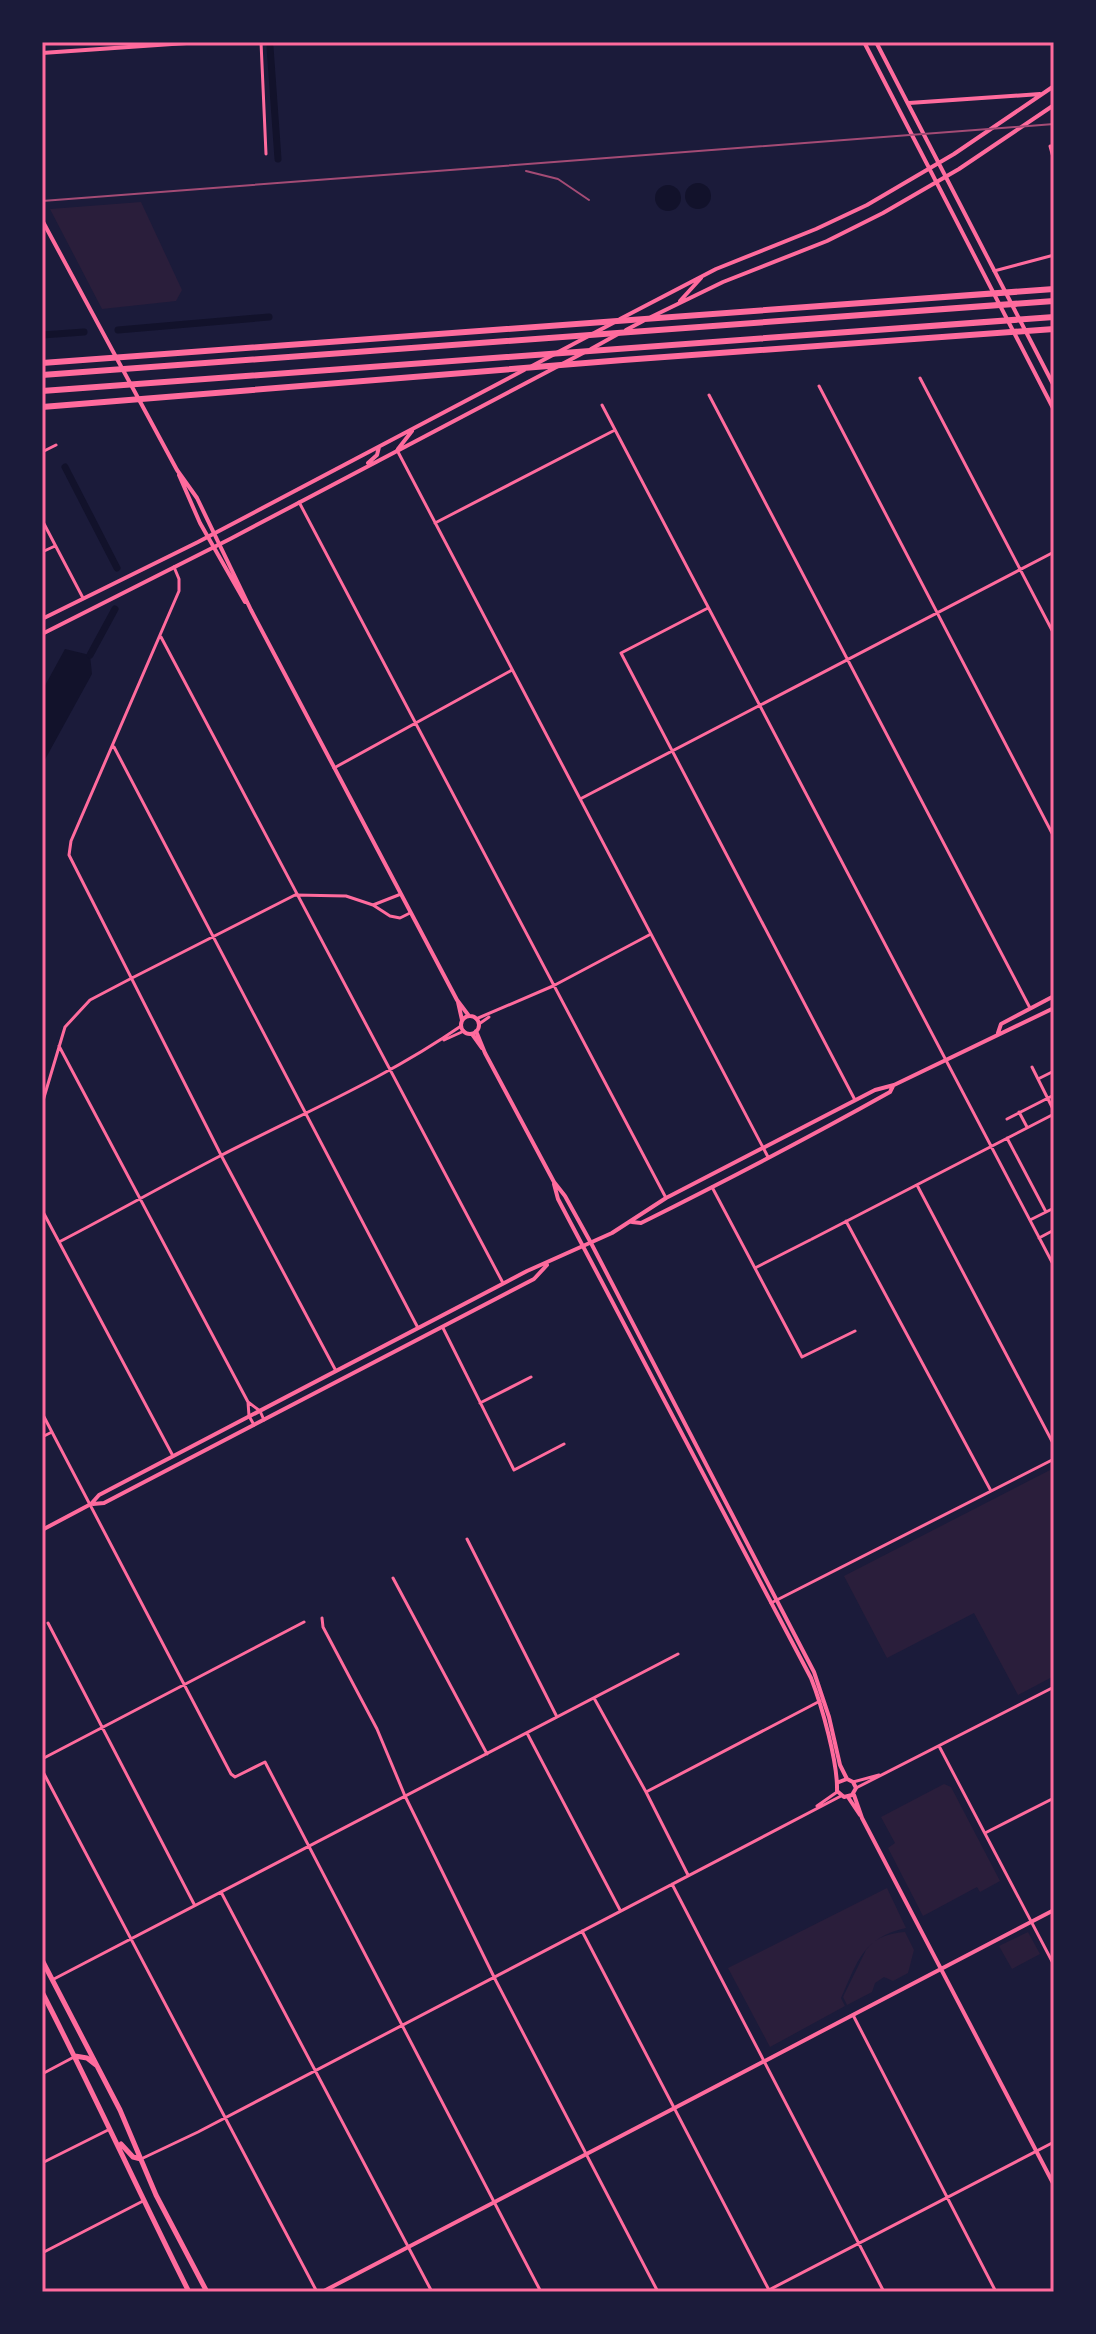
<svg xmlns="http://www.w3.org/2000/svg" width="1096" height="2334" viewBox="0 0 1096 2334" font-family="'Sofia Sans Condensed',sans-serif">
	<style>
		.green { fill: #2a1e3b }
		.water { fill: #12122b }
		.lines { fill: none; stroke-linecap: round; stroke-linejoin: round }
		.canal { stroke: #12122b; stroke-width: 7 }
		.minor { stroke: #ff6b9d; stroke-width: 3 }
		.tertiary { stroke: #ff6b9d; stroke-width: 4 }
		.secondary { stroke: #ff6b9d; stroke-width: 4 }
		.primary { stroke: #ff6b9d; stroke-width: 5 }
		.motorway { stroke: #ff6b9d; stroke-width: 6 }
		.rail { stroke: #a44b75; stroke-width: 2 }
		.neatline { fill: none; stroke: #ff6b9d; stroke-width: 3 }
	</style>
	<rect width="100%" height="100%" fill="#1b1b3a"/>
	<path class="green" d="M 141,202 L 182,290 L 176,301 L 102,309 L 50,209 Z
		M 1054,1468 L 1054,1676 L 1018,1695 L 974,1613 L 887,1658 L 844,1576 Z
		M 944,1784 L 951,1787 L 1000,1881 L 980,1892 L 977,1887 L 923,1916 L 888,1848 L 895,1843 L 881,1817 Z
		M 887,1888 L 906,1928 C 862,1938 858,1961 841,1998 L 845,2006 L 770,2047 L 728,1968 Z
		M 905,1932 L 914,1950 L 908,1973 L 893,1981 L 884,1977 L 875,1983 L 872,1992 L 847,2005 L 843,1997 L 866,1950 C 876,1937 890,1933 905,1932 Z
		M 1028,1932 L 1040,1954 L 1012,1969 L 999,1946 Z"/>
	<path class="water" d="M685 196a13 13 0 1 1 26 0a13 13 0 1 1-26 0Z
		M655 198a13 13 0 1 1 26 0a13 13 0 1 1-26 0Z
		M 65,649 L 90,655 L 92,674 L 42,765 L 42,691 Z"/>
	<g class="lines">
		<path class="canal" d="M 270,47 L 278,159
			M 118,330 L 269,317
			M 42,335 L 84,332
			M 65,467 L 117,568
			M 90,655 L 115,609"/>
		<path class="minor" d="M 261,42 L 266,154
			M 1054,146 L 1050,146 L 1054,161
			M 994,271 L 1054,255
			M 920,378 L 1054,634
			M 819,386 L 1054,837
			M 709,395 L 1030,1008
			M 602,405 L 1054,1266
			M 397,450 L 768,1157
			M 42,452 L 56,445
			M 299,502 L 666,1198
			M 42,520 L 83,598
			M 435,523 L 615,430
			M 42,552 L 55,546
			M 174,567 L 179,579 L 179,591 L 71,841 L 69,855 L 221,1155 L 336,1371
			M 708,608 L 621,653 L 855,1100
			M 161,637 L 503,1283
			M 114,747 L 418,1328
			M 334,768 L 512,670
			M 582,798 L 1054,552
			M 373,905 L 401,894
			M 476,1019 L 553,986 L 651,934
			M 479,1024 L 489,1017
			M 444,1040 L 464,1031
			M 59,1046 L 248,1402 L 249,1416 L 254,1425
			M 1032,1067 L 1038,1079 L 1054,1071
			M 1038,1079 L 1054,1111
			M 42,1104 L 65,1027 L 90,1000 L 130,979 L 295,895 L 346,896 L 373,905 L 390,916 L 400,918 L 410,913
			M 1019,1112 L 1027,1127
			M 1007,1119 L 1054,1095
			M 1007,1138 L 1046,1212
			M 917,1185 L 1054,1445
			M 712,1187 L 802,1357 L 855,1331
			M 42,1210 L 173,1456
			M 1030,1220 L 1054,1208
			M 846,1221 L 991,1491
			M 1039,1238 L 1054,1230
			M 812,1239 L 1054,1114
			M 59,1242 C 113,1214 166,1184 220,1156 C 301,1114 386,1078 461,1026
			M 755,1268 L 810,1240
			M 443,1328 L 514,1470 L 564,1444
			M 248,1402 L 260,1411 L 264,1420
			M 480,1403 L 531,1377
			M 42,1413 L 231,1774 L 235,1777 L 265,1762 L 541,2292
			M 42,1437 L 52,1432
			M 467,1539 L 557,1717
			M 393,1578 L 487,1754
			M 771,1603 L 1054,1459
			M 322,1618 L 323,1627 L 377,1729 L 405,1796 L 496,1981 L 658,2292
			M 48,1623 L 194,1904
			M 594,1698 L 646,1792 L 688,1875
			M 527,1733 L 620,1910
			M 939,1746 L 1054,1965
			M 42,1759 L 304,1622
			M 42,1770 L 317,2292
			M 853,1782 L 879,1775
			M 856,1788 L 1054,1687
			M 646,1792 L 820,1701
			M 817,1806 L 837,1792
			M 985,1833 L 1054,1798
			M 672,1884 L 884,2292
			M 221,1892 L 432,2292
			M 582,1931 L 770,2292
			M 52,1980 L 678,1654
			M 853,2015 L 996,2292
			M 42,2074 L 74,2057
			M 141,2159 L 198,2132 L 841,1796
			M 42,2163 L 110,2129
			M 42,2253 L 143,2201
			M 765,2292 L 1054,2142"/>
		<path class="tertiary" d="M 42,53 L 201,42
			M 42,220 L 177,470 L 197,498 L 251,610 L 457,1000 L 469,1016
			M 179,475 L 200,523 L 245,602
			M 458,1002 L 462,1020
			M461 1025a9 9 0 1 1 18 0a9 9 0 1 1-18 0Z
			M 476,1031 L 485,1053 L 554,1182 L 565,1196 L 591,1243 L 814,1672 L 829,1717 L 840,1765 L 847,1779
			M 472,1034 L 482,1048
			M 554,1184 L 558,1199 L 811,1678 C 822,1706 838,1763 837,1791 L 844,1797 L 852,1795 L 856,1788 L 853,1782 L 847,1779 L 839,1782
			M 854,1795 L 862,1818 L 1054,2185
			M 848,1797 L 860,1815
			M 322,2292 L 1054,1910"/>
		<path class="secondary" d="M 864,42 L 1054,410
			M 876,42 L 1054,386
			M 909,103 L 1040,94
			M 680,301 L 701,278
			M 651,317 L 723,282 L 827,241 L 883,213 L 959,169 L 1054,105
			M 620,319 L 716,269 L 816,229 L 867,205 L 954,154 L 1054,86
			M 626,330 L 643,321
			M 591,349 L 618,334
			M 532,366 L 613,323
			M 398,449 L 412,431
			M 368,463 L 377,455 L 379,447
			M 42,619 L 198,542 L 524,370
			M 42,634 L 230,539 L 583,353
			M 998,1033 L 1001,1024 L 1054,996
			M 632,1222 L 641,1223 C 725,1181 808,1138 890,1092 L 893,1086
			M 93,1504 L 104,1503 L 534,1279 L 547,1265
			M 42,1530 L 91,1504 L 99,1495 L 527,1271 L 612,1233 L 666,1198 L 875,1090 L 894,1085 L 1054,1008"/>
		<path class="primary" d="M 42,1960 L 120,2110 L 156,2195 L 207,2292
			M 42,1992 C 93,2091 139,2193 189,2292
			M 75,2056 L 87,2058 L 96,2065
			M 121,2144 L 133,2157 L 141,2159"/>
		<path class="motorway" d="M 42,363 L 1054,289
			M 42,375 L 1054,301
			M 42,391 L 1054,317
			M 42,407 L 623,360 L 1054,329"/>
		<path class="rail" d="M 526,171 L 558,179 L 589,200
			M 42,201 L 1054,124"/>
	</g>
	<rect width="1096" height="2334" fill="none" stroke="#1b1b3a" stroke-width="88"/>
	<rect x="44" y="44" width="1008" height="2246" class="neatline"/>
</svg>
